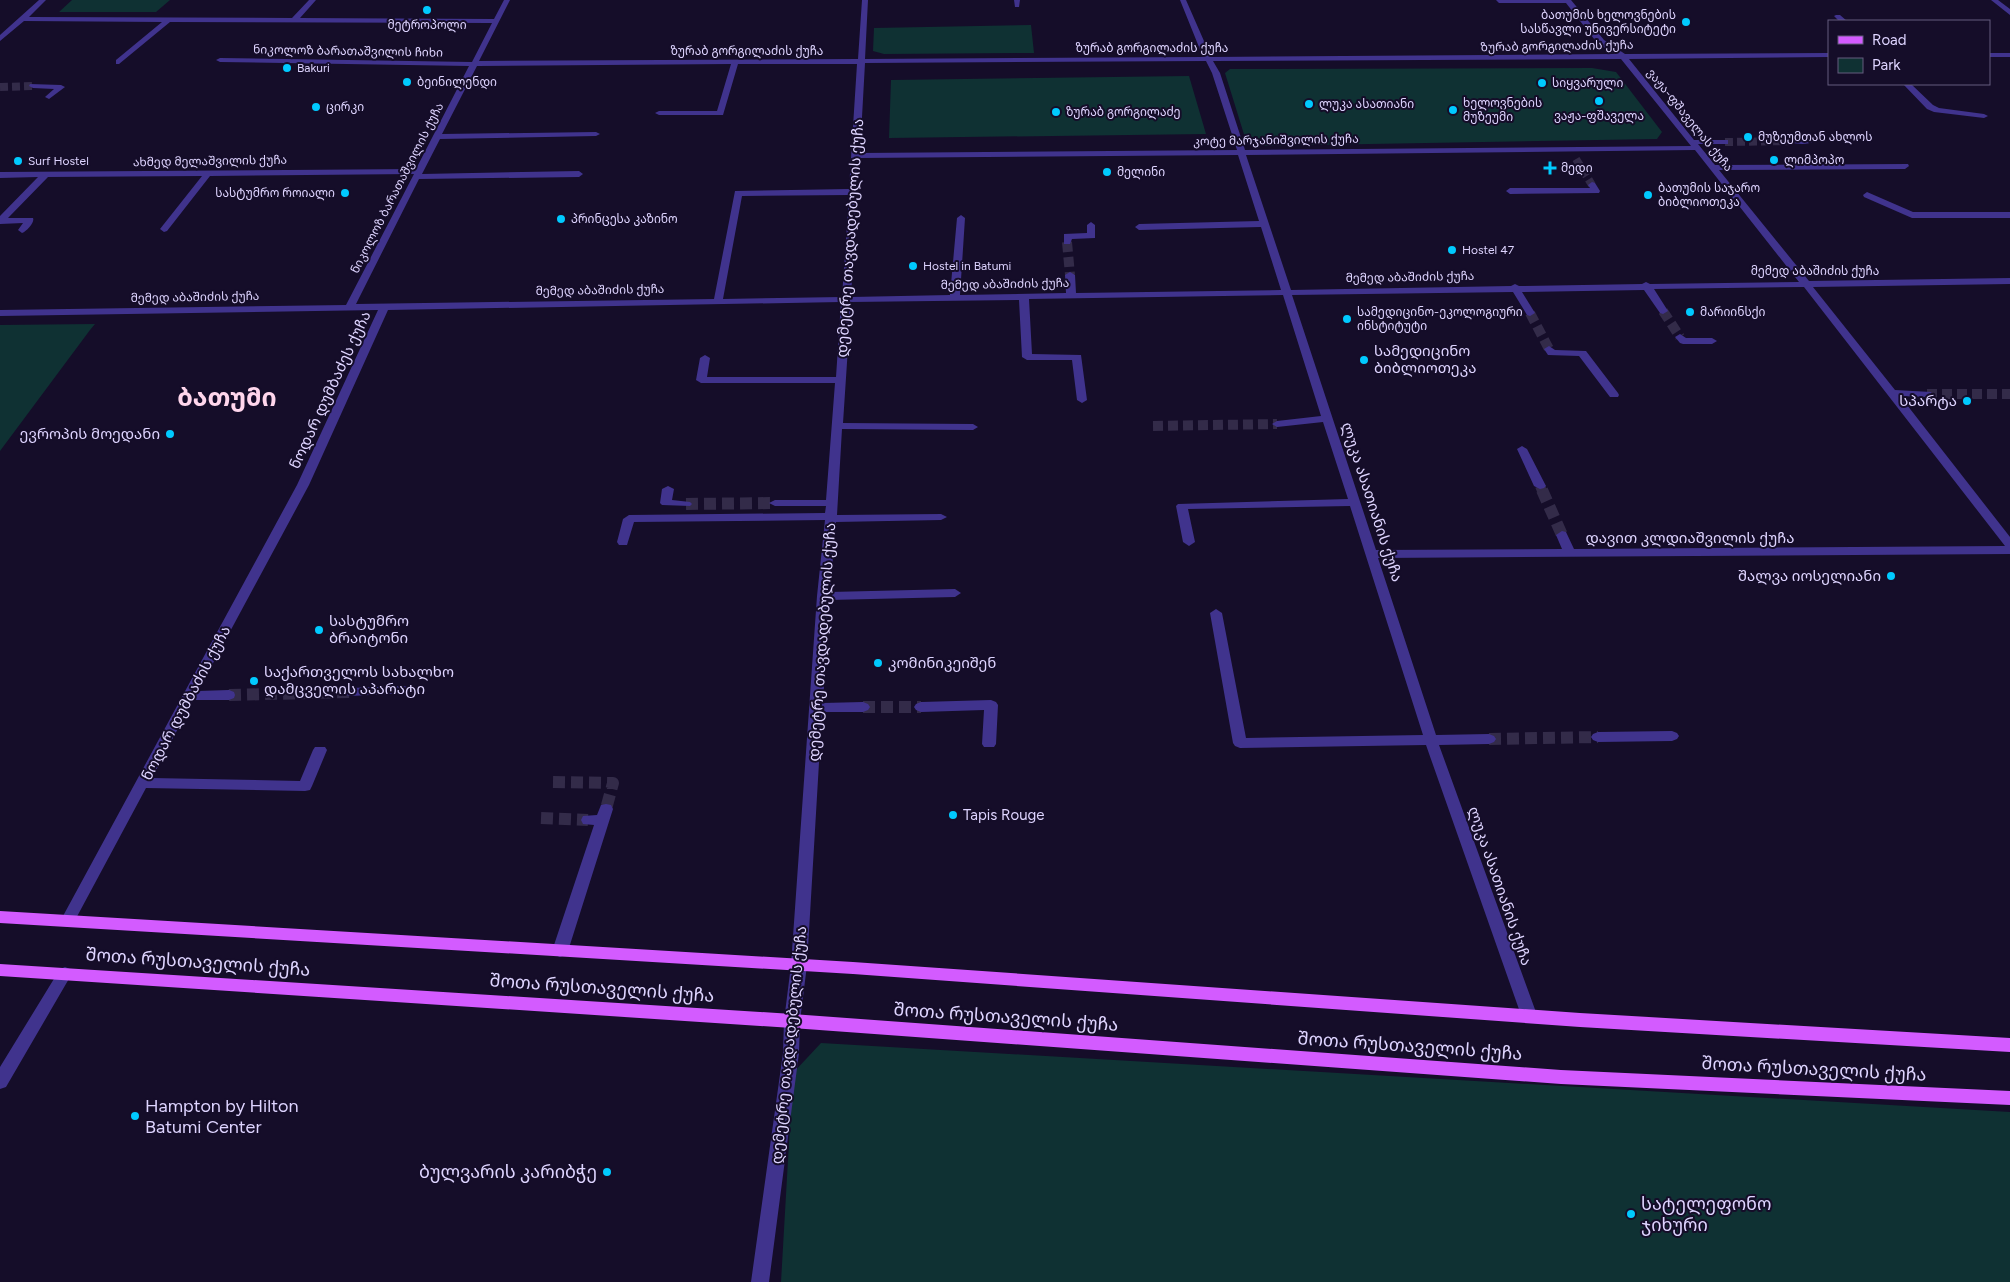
<svg xmlns="http://www.w3.org/2000/svg" width="2010" height="1282" viewBox="0 0 2010 1282" font-family="Figtree,'Noto Sans Georgian',sans-serif">
	<style>
		.green { fill: #0f3133 }
		.lines { fill: none; stroke-linecap: round; stroke-linejoin: round }
		.minor-tunnel-far2 { stroke: #332b49; stroke-width: 8; stroke-dasharray: 8 4; stroke-linecap: butt }
		.minor-tunnel-far1 { stroke: #332b49; stroke-width: 10; stroke-dasharray: 10 5; stroke-linecap: butt }
		.minor-tunnel { stroke: #332b49; stroke-width: 12; stroke-dasharray: 12 6; stroke-linecap: butt }
		.minor { fill: #40338d; fill-rule: evenodd }
		.major { fill: #d35bff; fill-rule: evenodd }
		.poi-dot { fill: #00caff; stroke: #150d29; stroke-width: 2 }
		.labels { text-anchor: middle; dominant-baseline: central; stroke-width: 4; stroke-linejoin: round; paint-order: stroke }
		.far-poi-label { font-size: 12px; fill: #ded4ff; stroke: #150d29; text-anchor: start }
		.far-street-label { font-size: 12px; fill: #ded4ff; stroke: #150d29 }
		.street-label { font-size: 15px; fill: #ded4ff; stroke: #150d29 }
		.poi-label { font-size: 15px; fill: #ded4ff; stroke: #150d29; text-anchor: start }
		.near-street-label { font-size: 18px; fill: #ded4ff; stroke: #150d29 }
		.near-poi-label { font-size: 18px; fill: #ded4ff; stroke: #150d29; text-anchor: start }
		.town-label { font-size: 25px; font-weight: bold; fill: #ffd6ec; stroke: #150d29 }
	</style>
	<rect width="100%" height="100%" fill="#150d29"/>
	<path class="green" d="M 72,0 L 170,0 L 156,12 L 59,12 Z
		M 1031,25 L 1034,53 L 884,54 L 873,51 L 874,28 Z
		M 1592,68 L 1616,72 L 1662,132 L 1657,139 L 1254,146 L 1247,144 L 1225,73 L 1230,69 L 1237,69 Z
		M 1189,76 L 1206,134 L 889,138 L 891,80 Z
		M 95,324 L 90,330 L 0,451 L 0,325 Z
		M 821,1043 L 2010,1112 L 2010,1282 L 781,1282 L 793,1073 Z"/>
	<g class="lines">
		<path class="minor-tunnel-far2" d="M 0,87 L 33,86
			M 1725,142 L 1795,141
			M 1576,159 L 1592,185"/>
		<path class="minor-tunnel-far1" d="M 1067,242 L 1070,275
			M 1663,311 L 1680,337
			M 1530,313 L 1549,349
			M 1927,394 L 2010,394
			M 1153,426 L 1277,424
			M 1540,486 L 1542,491"/>
		<path class="minor-tunnel" d="M 1542,490 L 1562,535
			M 686,504 L 775,503
			M 229,695 L 351,692
			M 863,707 L 921,707
			M 1489,739 L 1598,737
			M 553,782 L 613,783 L 606,809
			M 541,818 L 588,820"/>
		<path class="minor" d="M 39,0 L 46,0 L 29,17 L 292,18 L 309,0 L 316,0 L 300,18 L 494,19 L 504,0 L 510,0 L 479,61 L 858,59 L 862,0 L 868,0 L 865,59 L 1203,57 L 1180,0 L 1186,0 L 1211,57 L 1615,54 L 1598,44 L 1566,3 L 1499,3 L 1496,0 L 1571,0 L 1604,40 L 1625,54 L 1829,53 L 1829,57 L 1629,59 L 1694,140 L 1728,140 L 1728,144 L 1698,144 L 1715,165 L 1908,164 L 1909,166 L 1905,169 L 1719,170 L 1809,281 L 2010,278 L 2010,284 L 1813,287 L 1895,390 L 1931,392 L 1932,394 L 1927,397 L 1900,396 L 2010,537 L 2010,554 L 1378,558 L 1436,735 L 1489,734 L 1494,736 L 1496,739 L 1494,742 L 1489,744 L 1439,745 L 1537,1015 L 1535,1020 L 1529,1022 L 1523,1020 L 1521,1015 L 1426,745 L 1240,748 L 1235,746 L 1233,743 L 1210,613 L 1216,609 L 1222,613 L 1246,738 L 1423,735 L 1350,506 L 1188,509 L 1195,542 L 1189,546 L 1183,542 L 1176,506 L 1178,504 L 1348,499 L 1323,422 L 1277,427 L 1272,424 L 1277,421 L 1321,416 L 1283,295 L 1029,299 L 1032,354 L 1081,355 L 1087,400 L 1082,403 L 1077,400 L 1072,360 L 1027,360 L 1022,357 L 1019,300 L 851,302 L 843,423 L 973,424 L 978,427 L 973,430 L 842,429 L 837,515 L 941,514 L 947,517 L 941,520 L 836,522 L 830,592 L 955,589 L 961,593 L 955,597 L 829,600 L 823,703 L 863,702 L 868,704 L 870,707 L 868,710 L 863,712 L 822,712 L 807,965 L 800,1021 L 799,1053 L 769,1282 L 751,1282 L 783,1053 L 784,1021 L 791,965 L 817,596 L 825,520 L 634,522 L 627,545 L 619,545 L 617,542 L 623,519 L 629,515 L 825,513 L 826,506 L 775,506 L 769,503 L 775,500 L 826,500 L 835,383 L 701,383 L 696,380 L 700,358 L 705,355 L 710,358 L 707,377 L 836,377 L 841,302 L 388,310 L 309,485 L 198,691 L 229,690 L 234,692 L 235,695 L 234,698 L 229,700 L 193,700 L 152,778 L 300,781 L 313,750 L 315,747 L 325,747 L 327,750 L 312,786 L 310,790 L 305,791 L 146,788 L 73,924 L 68,926 L 63,924 L 61,920 L 63,916 L 297,485 L 378,310 L 0,316 L 0,310 L 346,305 L 414,174 L 210,176 L 167,231 L 164,232 L 160,229 L 202,176 L 48,177 L 8,218 L 33,218 C 35,222 27,231 22,233 L 18,230 L 23,223 L 0,224 L 0,216 L 38,177 L 0,178 L 0,172 L 416,169 L 469,66 L 220,62 L 216,60 L 220,58 L 472,62 L 492,23 L 170,22 L 119,64 L 116,64 L 116,60 L 162,22 L 24,21 L 0,41 L 0,35 ZM 1621,59 L 1691,146 L 1245,150 L 1220,73 L 1213,61 ZM 1206,61 L 1212,73 L 1237,150 L 860,153 L 865,63 ZM 731,64 L 717,111 L 659,111 L 655,113 L 659,115 L 723,115 L 738,64 L 857,64 L 849,189 L 735,191 L 714,299 L 356,304 L 419,179 L 579,177 L 583,174 L 579,171 L 422,174 L 440,139 L 596,136 L 600,134 L 596,132 L 442,134 L 477,66 ZM 1695,150 L 1799,282 L 1650,284 L 1646,282 L 1642,284 L 1519,286 L 1515,284 L 1511,286 L 1291,290 L 1246,155 ZM 1238,155 L 1259,221 L 1139,224 L 1135,227 L 1139,230 L 1261,227 L 1281,290 L 1076,293 L 1075,275 L 1070,272 L 1065,275 L 1066,293 L 960,295 L 965,218 L 961,215 L 957,218 L 950,295 L 851,297 L 859,158 ZM 849,195 L 842,297 L 723,299 L 742,196 ZM 1804,287 L 2005,546 L 1574,549 L 1566,532 L 1562,531 L 1556,535 L 1562,549 L 1376,550 L 1292,295 L 1513,292 L 1527,315 L 1530,316 L 1535,313 L 1522,292 L 1644,290 L 1660,313 L 1663,314 L 1668,311 L 1654,289 Z
			M 1014,0 L 1020,0 L 1019,7 L 1015,7 Z
			M 1991,0 L 1998,0 L 2010,9 L 2010,15 Z
			M 1836,15 L 1840,15 L 1847,21 L 1839,21 L 1834,16 Z
			M 1989,53 L 2010,53 L 2010,57 L 1989,57 Z
			M 30,84 L 61,85 L 65,87 L 49,99 L 45,97 L 54,89 L 33,88 L 29,86 Z
			M 1903,84 L 1911,84 L 1933,105 L 1939,108 L 1984,114 L 1988,116 L 1984,118 L 1934,112 L 1927,109 Z
			M 1792,139 L 1810,139 L 1814,141 C 1809,145 1798,144 1792,143 Z
			M 1592,182 L 1595,183 L 1600,191 L 1599,193 L 1510,194 L 1506,191 L 1510,188 L 1590,188 L 1588,185 Z
			M 1867,192 L 1913,212 L 2010,212 L 2010,218 L 1912,218 L 1864,197 L 1863,195 Z
			M 1091,222 L 1095,225 L 1095,238 L 1072,239 L 1070,244 L 1064,244 L 1064,234 L 1087,233 L 1087,225 Z
			M 1680,334 L 1686,338 L 1712,338 L 1717,341 L 1712,344 L 1683,344 L 1680,343 L 1675,337 Z
			M 1549,346 L 1555,350 L 1586,351 L 1618,393 L 1619,395 L 1618,397 L 1610,397 L 1579,356 L 1548,355 L 1544,349 Z
			M 1522,446 L 1527,449 L 1546,486 L 1544,488 L 1540,489 L 1534,486 L 1517,449 Z
			M 668,486 L 674,489 L 672,500 L 690,502 L 692,504 L 690,506 L 662,505 L 660,503 L 662,489 Z
			M 403,686 L 408,687 L 409,690 L 408,693 L 351,696 L 346,695 L 345,692 L 346,689 L 351,688 Z
			M 991,700 L 996,702 L 998,705 L 996,744 L 994,747 L 984,747 L 982,744 L 984,710 L 921,712 L 916,710 L 914,707 L 916,704 L 921,702 Z
			M 1672,731 L 1677,733 L 1679,736 L 1677,739 L 1672,741 L 1598,742 L 1593,740 L 1591,737 L 1593,734 L 1598,732 Z
			M 606,804 L 611,805 L 613,809 L 568,951 L 565,955 L 560,957 L 555,955 L 552,951 L 594,825 L 583,824 L 581,820 L 583,816 L 597,815 L 601,805 Z
			M 65,967 L 70,969 L 73,973 L 70,977 L 6,1087 L 0,1089 L 0,1067 L 60,969 Z"/>
		<path class="major" d="M 0,911 L 853,962 L 1580,1013 L 2010,1038 L 2010,1052 L 1580,1027 L 853,974 L 0,923 Z
			M 0,964 L 792,1014 L 1561,1070 L 2010,1091 L 2010,1105 L 1561,1084 L 792,1028 L 0,976 Z"/>
	</g>
	<g class="poi-dot">
		<circle cx="427" cy="10" r="5"/>
		<circle cx="1686" cy="22" r="5"/>
		<circle cx="287" cy="68" r="5"/>
		<circle cx="407" cy="82" r="5"/>
		<circle cx="1542" cy="83" r="5"/>
		<circle cx="1599" cy="101" r="5"/>
		<circle cx="1309" cy="104" r="5"/>
		<circle cx="316" cy="107" r="5"/>
		<circle cx="1453" cy="110" r="5"/>
		<circle cx="1056" cy="112" r="5"/>
		<circle cx="1748" cy="137" r="5"/>
		<circle cx="1774" cy="160" r="5"/>
		<circle cx="18" cy="161" r="5"/>
		<path d="M1547.5 160.5h5v5h5v5h-5v5h-5v-5h-5v-5h5z"/>
		<circle cx="1107" cy="172" r="5"/>
		<circle cx="345" cy="193" r="5"/>
		<circle cx="1648" cy="195" r="5"/>
		<circle cx="561" cy="219" r="5"/>
		<circle cx="1452" cy="250" r="5"/>
		<circle cx="913" cy="266" r="5"/>
		<circle cx="1690" cy="312" r="5"/>
		<circle cx="1347" cy="319" r="5"/>
		<circle cx="1364" cy="360" r="5"/>
		<circle cx="1967" cy="401" r="5"/>
		<circle cx="170" cy="434" r="5"/>
		<circle cx="1891" cy="576" r="5"/>
		<circle cx="319" cy="630" r="5"/>
		<circle cx="878" cy="663" r="5"/>
		<circle cx="254" cy="681" r="5"/>
		<circle cx="953" cy="815" r="5"/>
		<circle cx="135" cy="1116" r="5"/>
		<circle cx="607" cy="1172" r="5"/>
		<circle cx="1631" cy="1214" r="5"/>
	</g>
	<g class="labels">
		<g class="far-poi-label">
			<text x="1676" y="15" text-anchor="end">ბათუმის ხელოვნების<tspan x="1676" dy="14">სასწავლი უნივერსიტეტი</tspan></text>
			<text x="427" y="25" text-anchor="middle">მეტროპოლი</text>
			<text x="297" y="68">Bakuri</text>
			<text x="417" y="82">ბეინილენდი</text>
			<text x="1552" y="83">სიყვარული</text>
			<text x="1463" y="103">ხელოვნების<tspan x="1463" dy="14">მუზეუმი</tspan></text>
			<text x="1319" y="104">ლუკა ასათიანი</text>
			<text x="326" y="107">ცირკი</text>
			<text x="1066" y="112">ზურაბ გორგილაძე</text>
			<text x="1599" y="116" text-anchor="middle">ვაჟა-ფშაველა</text>
			<text x="1758" y="137">მუზეუმთან ახლოს</text>
			<text x="1784" y="160">ლიმპოპო</text>
			<text x="28" y="161">Surf Hostel</text>
			<text x="1561" y="168">მედი</text>
			<text x="1117" y="172">მელინი</text>
			<text x="1658" y="188">ბათუმის საჯარო<tspan x="1658" dy="14">ბიბლიოთეკა</tspan></text>
			<text x="335" y="193" text-anchor="end">სასტუმრო როიალი</text>
			<text x="571" y="219">პრინცესა კაზინო</text>
			<text x="1462" y="250">Hostel 47</text>
			<text x="923" y="266">Hostel in Batumi</text>
			<text x="1357" y="312">სამედიცინო-ეკოლოგიური<tspan x="1357" dy="14">ინსტიტუტი</tspan></text>
			<text x="1700" y="312">მარიინსქი</text>
		</g>
		<g class="far-street-label">
			<text transform="translate(1557 46) rotate(-1)">ზურაბ გორგილაძის ქუჩა</text>
			<text x="1152" y="48">ზურაბ გორგილაძის ქუჩა</text>
			<text transform="translate(348 51) rotate(1)">ნიკოლოზ ბარათაშვილის ჩიხი</text>
			<text x="747" y="51">ზურაბ გორგილაძის ქუჩა</text>
			<text transform="translate(1690 120) rotate(51)">ვაჟა-ფშაველას ქუჩა</text>
			<text transform="translate(1276 140) rotate(-1)">კოტე მარჯანიშვილის ქუჩა</text>
			<text transform="translate(210 161) rotate(-1)">ახმედ მელაშვილის ქუჩა</text>
			<text transform="translate(397 188) rotate(-63)">ნიკოლოზ ბარათაშვილის ქუჩა</text>
			<text x="1815" y="271">მემედ აბაშიძის ქუჩა</text>
			<text transform="translate(1410 277) rotate(-1)">მემედ აბაშიძის ქუჩა</text>
			<text transform="translate(1005 284) rotate(-1)">მემედ აბაშიძის ქუჩა</text>
			<text transform="translate(600 290) rotate(-1)">მემედ აბაშიძის ქუჩა</text>
			<text transform="translate(195 297) rotate(-1)">მემედ აბაშიძის ქუჩა</text>
		</g>
		<g class="street-label">
			<text transform="translate(850 238) rotate(-86)">დემეტრე თავდადებულის ქუჩა</text>
			<text transform="translate(330 390) rotate(-65)">ნოდარ დუმბაძეს ქუჩა</text>
			<text transform="translate(1372 502) rotate(72)">ლუკა ასათიანის ქუჩა</text>
			<text x="1690" y="538">დავით კლდიაშვილის ქუჩა</text>
			<text transform="translate(822 642) rotate(-86)">დემეტრე თავდადებულის ქუჩა</text>
			<text transform="translate(186 703) rotate(-62)">ნოდარ დუმბაძის ქუჩა</text>
			<text transform="translate(1500 886) rotate(71)">ლუკა ასათიანის ქუჩა</text>
			<text transform="translate(789 1045) rotate(-84)">დემეტრე თავდადებულის ქუჩა</text>
		</g>
		<g class="poi-label">
			<text x="1374" y="351">სამედიცინო<tspan x="1374" dy="17">ბიბლიოთეკა</tspan></text>
			<text x="1957" y="401" text-anchor="end">სპარტა</text>
			<text x="160" y="434" text-anchor="end">ევროპის მოედანი</text>
			<text x="1881" y="576" text-anchor="end">შალვა იოსელიანი</text>
			<text x="329" y="621">სასტუმრო<tspan x="329" dy="17">ბრაიტონი</tspan></text>
			<text x="888" y="663">კომინიკეიშენ</text>
			<text x="264" y="672">საქართველოს სახალხო<tspan x="264" dy="17">დამცველის აპარატი</tspan></text>
			<text x="963" y="815">Tapis Rouge</text>
		</g>
		<g class="near-street-label">
			<text transform="translate(198 962) rotate(4)">შოთა რუსთაველის ქუჩა</text>
			<text transform="translate(602 988) rotate(4)">შოთა რუსთაველის ქუჩა</text>
			<text transform="translate(1006 1017) rotate(4)">შოთა რუსთაველის ქუჩა</text>
			<text transform="translate(1410 1046) rotate(4)">შოთა რუსთაველის ქუჩა</text>
			<text transform="translate(1814 1069) rotate(3)">შოთა რუსთაველის ქუჩა</text>
		</g>
		<g class="near-poi-label">
			<text x="145" y="1106">Hampton by Hilton<tspan x="145" dy="21">Batumi Center</tspan></text>
			<text x="597" y="1172" text-anchor="end">ბულვარის კარიბჭე</text>
			<text x="1641" y="1204">სატელეფონო<tspan x="1641" dy="21">ჯიხური</tspan></text>
		</g>
		<g class="town-label">
			<text x="227" y="397">ბათუმი</text>
		</g>
	</g>
	<rect x="1828" y="20" width="162" height="65" fill="#150d29" stroke="#655d7f"/>
	<rect x="1838" y="36" width="25" height="8" fill="#d35bff" stroke="#655d7f"/>
	<text x="1872" y="45" font-size="15" fill="#ded4ff">Road</text>
	<rect x="1838" y="58" width="25" height="15" fill="#0f3133" stroke="#655d7f"/>
	<text x="1872" y="70" font-size="15" fill="#ded4ff">Park</text>
</svg>
